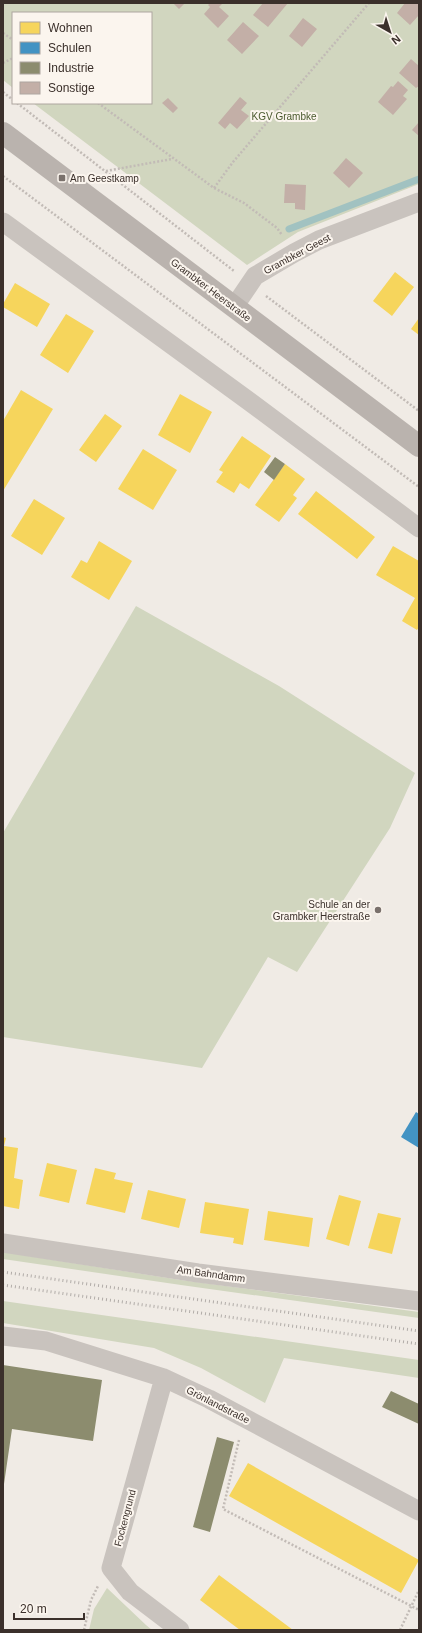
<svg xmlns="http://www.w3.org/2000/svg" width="422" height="1633" viewBox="0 0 422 1633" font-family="Helvetica,sans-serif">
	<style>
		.green { fill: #d1d6bf }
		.homes { fill: #f6d55c }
		.schools { fill: #4393c3 }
		.industry { fill: #8c8c6e }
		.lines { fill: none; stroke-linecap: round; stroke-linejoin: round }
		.stream { stroke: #a1c2c1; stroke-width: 7 }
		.building { fill: #c3afa7 }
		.path { stroke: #c2bbb6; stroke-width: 2.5; stroke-dasharray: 2 2; stroke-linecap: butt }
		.street { stroke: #c9c3be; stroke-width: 19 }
		.secondary { stroke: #bab3ae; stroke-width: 22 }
		.rail { stroke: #b1aca8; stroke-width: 3; stroke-dasharray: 1 3; stroke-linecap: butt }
		.poi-dot { fill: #7a716c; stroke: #fbf5ee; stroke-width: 1.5 }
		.labels { text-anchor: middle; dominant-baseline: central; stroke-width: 4; stroke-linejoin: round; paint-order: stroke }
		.park-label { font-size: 10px; fill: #4a5a2e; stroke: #fbf5ee }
		.poi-label { font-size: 10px; fill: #3b302b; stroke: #fbf5ee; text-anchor: start }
		.street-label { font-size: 10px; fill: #3b302b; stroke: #fbf5ee }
	</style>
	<rect width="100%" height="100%" fill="#f0ebe5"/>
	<path class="green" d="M 3,3 L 419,3 L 419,184 L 298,232 L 247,265 L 33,103 L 151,103 L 151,13 L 13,13 L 13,88 L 3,80 Z
		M 136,606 L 279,686 L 415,773 L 390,828 L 297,972 L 268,957 L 202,1068 L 3,1037 L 3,833 Z
		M 3,1252 L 181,1280 L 419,1312 L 419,1318 L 181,1285 L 3,1259 Z
		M 3,1301 L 419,1360 L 419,1378 L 284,1358 L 265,1403 L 201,1368 L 154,1348 L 3,1323 Z
		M 107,1588 L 146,1625 L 152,1630 L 89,1630 L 94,1609 Z"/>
	<path class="homes" d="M 395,272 L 414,287 L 392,316 L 373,301 Z
		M 15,283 L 50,304 L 37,327 L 3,307 L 3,304 Z
		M 66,314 L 94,331 L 68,373 L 40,355 Z
		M 419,318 L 419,335 L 411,329 Z
		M 21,390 L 53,409 L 3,491 L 3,421 Z
		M 180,394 L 212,412 L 190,453 L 158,435 Z
		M 105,414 L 122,426 L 96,462 L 79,450 Z
		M 242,436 L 271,456 L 249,489 L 240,483 L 234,493 L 216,482 L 223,472 L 219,470 Z
		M 143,449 L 177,470 L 153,510 L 118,489 Z
		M 285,464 L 305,479 L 293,495 L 297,498 L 279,522 L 255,505 Z
		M 316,491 L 375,537 L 357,559 L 298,514 Z
		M 34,499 L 65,518 L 42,555 L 11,536 Z
		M 99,541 L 132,561 L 109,600 L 71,577 L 81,560 L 87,563 Z
		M 393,546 L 419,561 L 419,627 L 417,630 L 402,621 L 415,598 L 376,575 Z
		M 3,1137 L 6,1138 L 4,1146 L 18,1148 L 14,1178 L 23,1180 L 19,1209 L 3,1206 Z
		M 47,1163 L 77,1170 L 69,1203 L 39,1196 Z
		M 95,1168 L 116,1173 L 114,1179 L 133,1183 L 125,1213 L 86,1204 Z
		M 148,1190 L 186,1199 L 179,1228 L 141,1219 Z
		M 339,1195 L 361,1201 L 349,1246 L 326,1239 Z
		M 205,1202 L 249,1209 L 243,1245 L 233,1243 L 234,1238 L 200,1233 Z
		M 268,1211 L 313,1218 L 309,1247 L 264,1240 Z
		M 378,1213 L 401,1218 L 392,1254 L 368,1248 Z
		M 248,1463 L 419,1560 L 401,1593 L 229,1496 Z
		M 219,1575 L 269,1612 L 293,1630 L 240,1630 L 200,1600 Z"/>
	<path class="schools" d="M 416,1112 L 419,1114 L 419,1148 L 401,1137 Z"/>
	<path class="industry" d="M 275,457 L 285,464 L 274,480 L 264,472 Z
		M 3,1365 L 102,1380 L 93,1441 L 12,1429 L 4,1484 Z
		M 391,1391 L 419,1404 L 419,1424 L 382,1407 Z
		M 217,1437 L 234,1442 L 210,1532 L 193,1527 Z"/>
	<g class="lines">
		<path class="stream" d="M 289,229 L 419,179"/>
	</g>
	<path class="building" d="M 173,3 L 185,3 L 179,9 Z
		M 210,3 L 223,3 L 219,7 L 229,16 L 218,28 L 204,14 L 210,7 L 208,5 Z
		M 263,3 L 288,3 L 268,27 L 253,15 Z
		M 405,3 L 419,3 L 419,15 L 410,25 L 397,13 Z
		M 303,18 L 317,29 L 302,47 L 289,36 Z
		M 243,22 L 259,36 L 242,54 L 227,40 Z
		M 411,59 L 419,66 L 419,86 L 416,88 L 399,73 Z
		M 398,81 L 408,90 L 403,96 L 407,99 L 393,115 L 378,102 L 391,86 L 393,87 Z
		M 240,97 L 247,103 L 241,110 L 249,116 L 237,129 L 230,123 L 225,129 L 218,123 Z
		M 168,98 L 178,108 L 173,113 L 162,103 Z
		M 419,122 L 419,136 L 412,130 Z
		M 346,158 L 363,173 L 349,188 L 333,173 Z
		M 285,184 L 306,185 L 305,210 L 295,209 L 295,203 L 284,203 Z"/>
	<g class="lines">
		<path class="path" d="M 3,33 L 13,40
			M 3,63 L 13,58
			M 3,92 L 13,100
			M 17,103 L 234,271
			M 98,103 L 214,188 L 244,203 L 277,228 L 282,235
			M 106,171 L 172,159
			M 3,176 L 419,487
			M 214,188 L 233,162 L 369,3
			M 266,296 L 419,411
			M 239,1440 L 223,1509 L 419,1610
			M 84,1630 L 91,1600 L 98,1586
			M 400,1630 L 419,1590"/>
		<path class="street" d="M 3,222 L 246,399 L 419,528
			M 234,307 L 255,276 L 294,253 L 319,240 L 419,202
			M 3,1243 L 198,1273 L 419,1301
			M 3,1336 L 46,1341 L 164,1378 L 209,1399 L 419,1511
			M 164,1378 L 111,1568 L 130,1592 L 180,1630"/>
		<path class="secondary" d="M 3,133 L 419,446"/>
		<path class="rail" d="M 3,1272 L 419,1331
			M 3,1285 L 419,1344"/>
	</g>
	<g class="poi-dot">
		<rect x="58" y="174" width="8" height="8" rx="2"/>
		<circle cx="378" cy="910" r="4"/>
	</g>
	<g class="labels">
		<g class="park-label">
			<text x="284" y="116">KGV Grambke</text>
		</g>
		<g class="poi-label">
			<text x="70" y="178">Am Geestkamp</text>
			<text x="370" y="904" text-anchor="end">Schule an der<tspan x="370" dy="12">Grambker Heerstraße</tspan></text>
		</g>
		<g class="street-label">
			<text transform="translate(297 254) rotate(-28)">Grambker Geest</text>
			<text transform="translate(211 290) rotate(37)">Grambker Heerstraße</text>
			<text transform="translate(211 1274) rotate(8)">Am Bahndamm</text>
			<text transform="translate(218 1405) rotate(27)">Grönlandstraße</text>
			<text transform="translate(125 1518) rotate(-75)">Fockengrund</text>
		</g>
	</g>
	<rect width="422" height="1633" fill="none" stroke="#3b302b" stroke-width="8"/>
	<rect x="12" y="12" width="140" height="92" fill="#fbf5ee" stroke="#aea6a0"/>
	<rect x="20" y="22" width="20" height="12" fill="#f6d55c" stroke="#aea6a0"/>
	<text x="48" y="32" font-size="12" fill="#3b302b">Wohnen</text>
	<rect x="20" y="42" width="20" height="12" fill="#4393c3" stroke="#aea6a0"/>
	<text x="48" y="52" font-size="12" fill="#3b302b">Schulen</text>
	<rect x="20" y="62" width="20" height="12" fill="#8c8c6e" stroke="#aea6a0"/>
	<text x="48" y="72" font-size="12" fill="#3b302b">Industrie</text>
	<rect x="20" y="82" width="20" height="12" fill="#c3afa7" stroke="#aea6a0"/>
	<text x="48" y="92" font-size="12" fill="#3b302b">Sonstige</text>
	<g transform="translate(390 32) rotate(141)" stroke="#fbf5ee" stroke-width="3" paint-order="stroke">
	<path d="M0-3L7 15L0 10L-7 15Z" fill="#3b302b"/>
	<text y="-6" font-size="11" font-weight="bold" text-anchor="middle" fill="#3b302b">N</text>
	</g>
	<path d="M14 1613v6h70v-6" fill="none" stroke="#3b302b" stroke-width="2"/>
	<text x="20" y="1613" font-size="12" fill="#3b302b" stroke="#fbf5ee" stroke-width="3" paint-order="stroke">20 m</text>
</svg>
